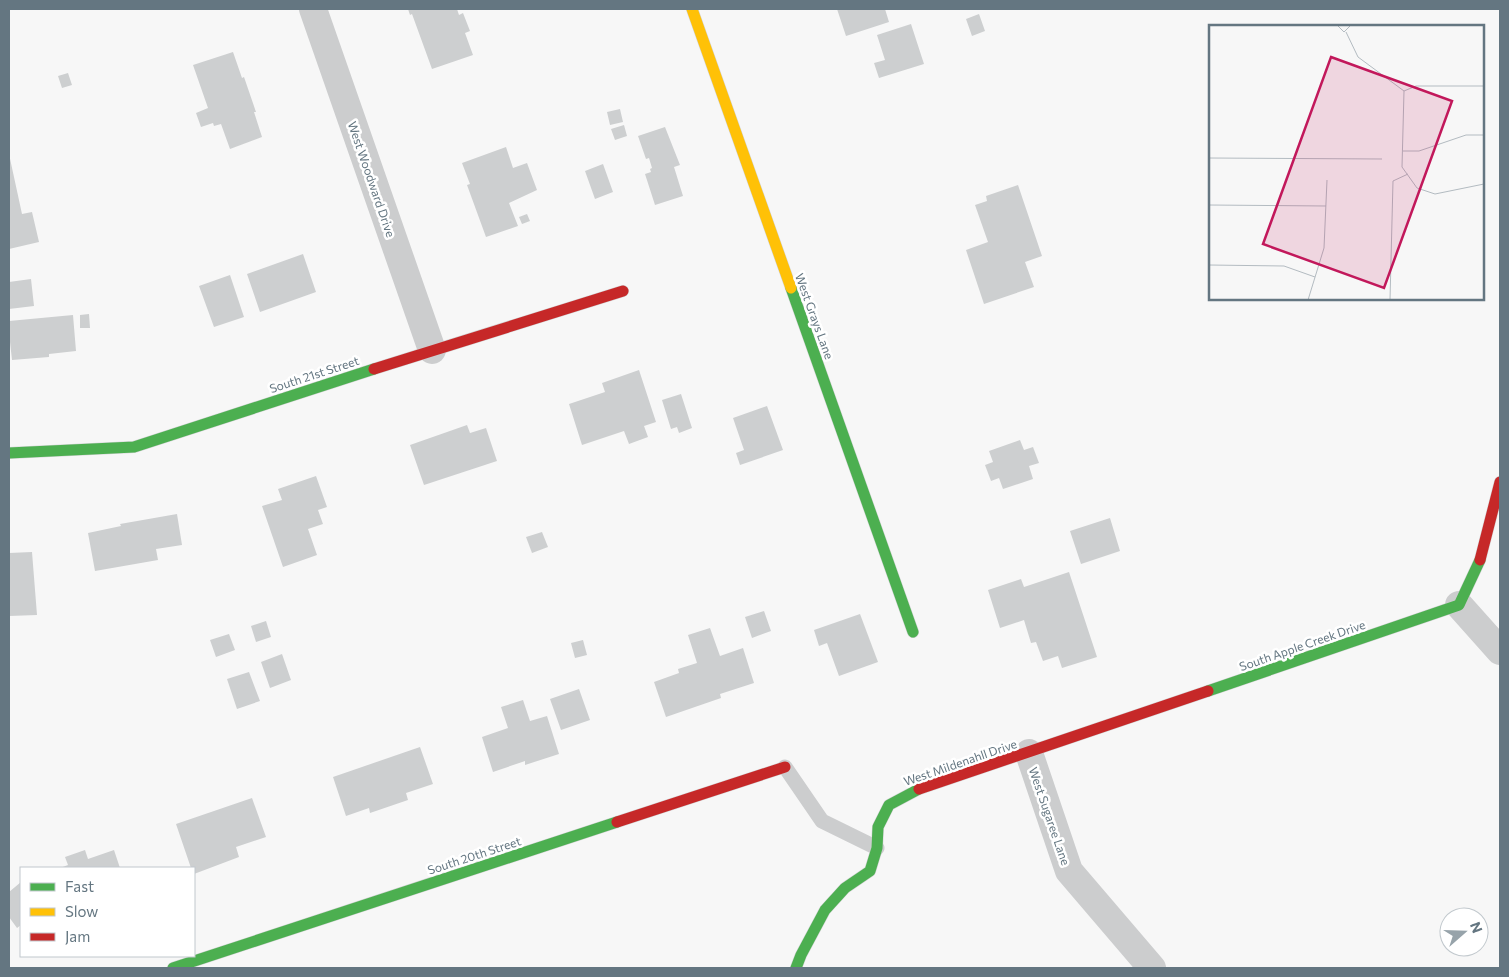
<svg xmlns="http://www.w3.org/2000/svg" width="1509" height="977" viewBox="0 0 1509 977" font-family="Commissioner,sans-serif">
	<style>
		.building { fill: #cdcfd0 }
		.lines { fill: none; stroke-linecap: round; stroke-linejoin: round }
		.fast-casing { stroke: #d3d4d5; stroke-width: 12 }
		.slow-casing { stroke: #d3d4d5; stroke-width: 12 }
		.jam-casing { stroke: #d3d4d5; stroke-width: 12 }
		.lane { stroke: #cccdce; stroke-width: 15 }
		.street { stroke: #cccdce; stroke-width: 28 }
		.fast { stroke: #4caf50; stroke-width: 11 }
		.slow { stroke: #ffc107; stroke-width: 11 }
		.jam { stroke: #c62828; stroke-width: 11 }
		.labels { text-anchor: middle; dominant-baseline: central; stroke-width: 5; stroke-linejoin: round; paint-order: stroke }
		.street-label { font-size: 12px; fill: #647681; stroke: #fff }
		.inset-road { fill: none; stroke: #b3bbc1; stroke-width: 1 }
		.view { fill: #c2185b; fill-opacity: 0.15; stroke: #c2185b; stroke-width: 2.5 }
		.inset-edge { fill: none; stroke: #647681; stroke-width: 2.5 }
	</style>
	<rect width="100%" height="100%" fill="#f7f7f7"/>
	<path class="building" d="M 408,9 L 457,9 L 459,15 L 463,13 L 470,31 L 465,33 L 473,55 L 432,69 L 412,14 L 410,15 Z
		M 837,9 L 885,9 L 889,22 L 846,36 Z
		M 979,14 L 985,31 L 972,36 L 966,19 Z
		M 911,24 L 924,64 L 879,78 L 874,63 L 885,60 L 877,35 Z
		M 233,52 L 242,78 L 244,77 L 256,112 L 254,112 L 262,137 L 230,149 L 221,124 L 214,126 L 213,123 L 201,127 L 196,113 L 208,108 L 193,65 Z
		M 68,73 L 72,85 L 62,88 L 58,76 Z
		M 620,109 L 623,122 L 610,125 L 607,112 Z
		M 624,125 L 627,136 L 615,140 L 611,129 Z
		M 665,127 L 680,165 L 674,167 L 683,196 L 655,205 L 645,174 L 651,172 L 650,169 L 652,168 L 649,158 L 646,159 L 638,136 Z
		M 506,147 L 513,168 L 527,163 L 537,190 L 509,203 L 518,226 L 486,237 L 467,185 L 470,184 L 462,163 Z
		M 9,154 L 22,214 L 32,212 L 39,242 L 9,249 Z
		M 603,164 L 613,192 L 595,199 L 585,171 Z
		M 1018,185 L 1042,256 L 1025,262 L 1034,287 L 984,304 L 966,250 L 988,242 L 975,205 L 987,201 L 986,196 Z
		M 527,214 L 530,221 L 522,224 L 519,217 Z
		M 303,254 L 316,292 L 260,312 L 247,274 Z
		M 230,275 L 244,317 L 214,327 L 199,286 Z
		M 31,279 L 34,306 L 9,309 L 9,282 Z
		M 89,314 L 90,328 L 80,328 L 80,315 Z
		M 73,315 L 76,351 L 49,354 L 49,357 L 12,360 L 10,342 L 9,342 L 9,321 Z
		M 639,370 L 656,422 L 644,426 L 648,437 L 629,444 L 624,431 L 582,445 L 569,404 L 605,392 L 602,383 Z
		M 681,394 L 692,428 L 679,433 L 677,427 L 671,429 L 662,400 Z
		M 767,406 L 783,450 L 740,465 L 736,453 L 744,450 L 733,418 Z
		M 467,425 L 470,433 L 486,428 L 497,461 L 424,485 L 410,445 Z
		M 1020,440 L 1024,450 L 1033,447 L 1039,463 L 1029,466 L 1033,479 L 1003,489 L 999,478 L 991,481 L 985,465 L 993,462 L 989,451 Z
		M 316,476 L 327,507 L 318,510 L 323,524 L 308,529 L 317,555 L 283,567 L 262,506 L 282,500 L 278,489 Z
		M 177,514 L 182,545 L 156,549 L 158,560 L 95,571 L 88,533 L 121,526 L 120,524 Z
		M 1110,518 L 1120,551 L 1081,564 L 1070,531 Z
		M 542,532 L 548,547 L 532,553 L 526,537 Z
		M 32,552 L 37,615 L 9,616 L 9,553 Z
		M 1069,572 L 1097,657 L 1062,668 L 1058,656 L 1043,661 L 1036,642 L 1031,643 L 1024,620 L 1000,628 L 988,590 L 1021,579 L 1024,587 Z
		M 764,611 L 771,631 L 752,638 L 745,617 Z
		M 860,614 L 878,662 L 839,676 L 827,643 L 819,646 L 814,630 Z
		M 266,621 L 271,637 L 256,642 L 251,626 Z
		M 710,628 L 720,656 L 743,648 L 754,683 L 720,694 L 721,698 L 666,717 L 654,682 L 679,673 L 678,669 L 697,663 L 688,635 Z
		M 229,634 L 235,650 L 216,657 L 210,640 Z
		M 583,640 L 587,655 L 575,658 L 571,643 Z
		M 282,654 L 291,680 L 270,688 L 261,662 Z
		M 249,672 L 260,701 L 237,709 L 227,679 Z
		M 579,689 L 590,720 L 561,730 L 550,699 Z
		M 523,700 L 530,721 L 547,716 L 559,754 L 525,765 L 525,761 L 493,772 L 482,737 L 508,728 L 501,707 Z
		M 420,747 L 433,784 L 406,793 L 408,800 L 370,813 L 369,808 L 346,816 L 333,777 Z
		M 252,798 L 266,837 L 236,847 L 239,857 L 194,874 L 194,868 L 191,868 L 176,824 Z
		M 85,850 L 88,859 L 114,850 L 120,868 L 60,868 L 68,865 L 65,857 Z
		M 21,882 L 21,925 L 17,928 L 9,917 L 9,892 Z"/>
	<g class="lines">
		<defs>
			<path id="fast" d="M 791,288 L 913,632
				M 9,453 L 134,447 L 374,369
				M 1208,691 L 1459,605 L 1480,560
				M 173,968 L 617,822
				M 796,968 L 801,955 L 825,910 L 845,888 L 870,871 L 877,848 L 878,827 L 889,805 L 919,789"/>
			<path id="slow" d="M 692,9 L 791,288"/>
			<path id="jam" d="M 374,369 L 623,291
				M 1480,560 L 1500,482
				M 919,789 L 1208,691
				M 617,822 L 785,767"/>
		</defs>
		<use href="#fast" class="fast-casing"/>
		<use href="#slow" class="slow-casing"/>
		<use href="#jam" class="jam-casing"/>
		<path class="lane" d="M 785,767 L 822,821 L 877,848"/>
		<path class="street" d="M 313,9 L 432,350
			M 1459,605 L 1500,651
			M 1029,753 L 1069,871 L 1152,968"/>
		<use href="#fast" class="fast"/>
		<use href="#slow" class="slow"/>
		<use href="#jam" class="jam"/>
	</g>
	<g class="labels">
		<g class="street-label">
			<text transform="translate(372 179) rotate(71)">West Woodward Drive</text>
			<text transform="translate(815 316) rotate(70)">West Grays Lane</text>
			<text transform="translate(314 374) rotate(-18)">South 21st Street</text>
			<text transform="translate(1302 645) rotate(-19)">South Apple Creek Drive</text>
			<text transform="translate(960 762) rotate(-19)">West Mildenahll Drive</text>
			<text transform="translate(1050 816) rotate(71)">West Sugaree Lane</text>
			<text transform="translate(474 855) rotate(-18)">South 20th Street</text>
		</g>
	</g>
	<g transform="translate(1209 25)">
		<rect width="275" height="275" fill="#f7f7f7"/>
		<path class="inset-road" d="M 128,0 L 135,7 L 142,0M 137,7 L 149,32 L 195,66 L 193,142 L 208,163 L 226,169 L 275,159M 195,66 L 207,61 L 275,61M 194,126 L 210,126 L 257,110 L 275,110M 0,133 L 173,134M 0,180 L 117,181M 0,240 L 75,241 L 106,252M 99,275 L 115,223 L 118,155M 181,275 L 184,156 L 199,149"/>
		<path class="view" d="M 122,32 L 243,76 L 175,263 L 54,219 Z"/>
		<rect width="275" height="275" class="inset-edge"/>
	</g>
	<rect width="1509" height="977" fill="none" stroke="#647681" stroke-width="20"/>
	<rect x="20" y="867" width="175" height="90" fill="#ffffff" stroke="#c1c8cd"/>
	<rect x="30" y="883" width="25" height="8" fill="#4caf50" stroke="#c1c8cd"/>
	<text x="65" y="892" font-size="15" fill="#647681">Fast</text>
	<rect x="30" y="908" width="25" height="8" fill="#ffc107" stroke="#c1c8cd"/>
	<text x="65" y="917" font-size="15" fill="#647681">Slow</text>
	<rect x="30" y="933" width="25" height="8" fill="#c62828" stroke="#c1c8cd"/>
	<text x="65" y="942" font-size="15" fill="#647681">Jam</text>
	<g transform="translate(1464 932) rotate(70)"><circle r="24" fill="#ffffff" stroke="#c1c8cd"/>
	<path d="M0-4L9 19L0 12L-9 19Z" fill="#97a3aa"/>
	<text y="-8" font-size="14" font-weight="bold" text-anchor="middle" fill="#647681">N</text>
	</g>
</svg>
